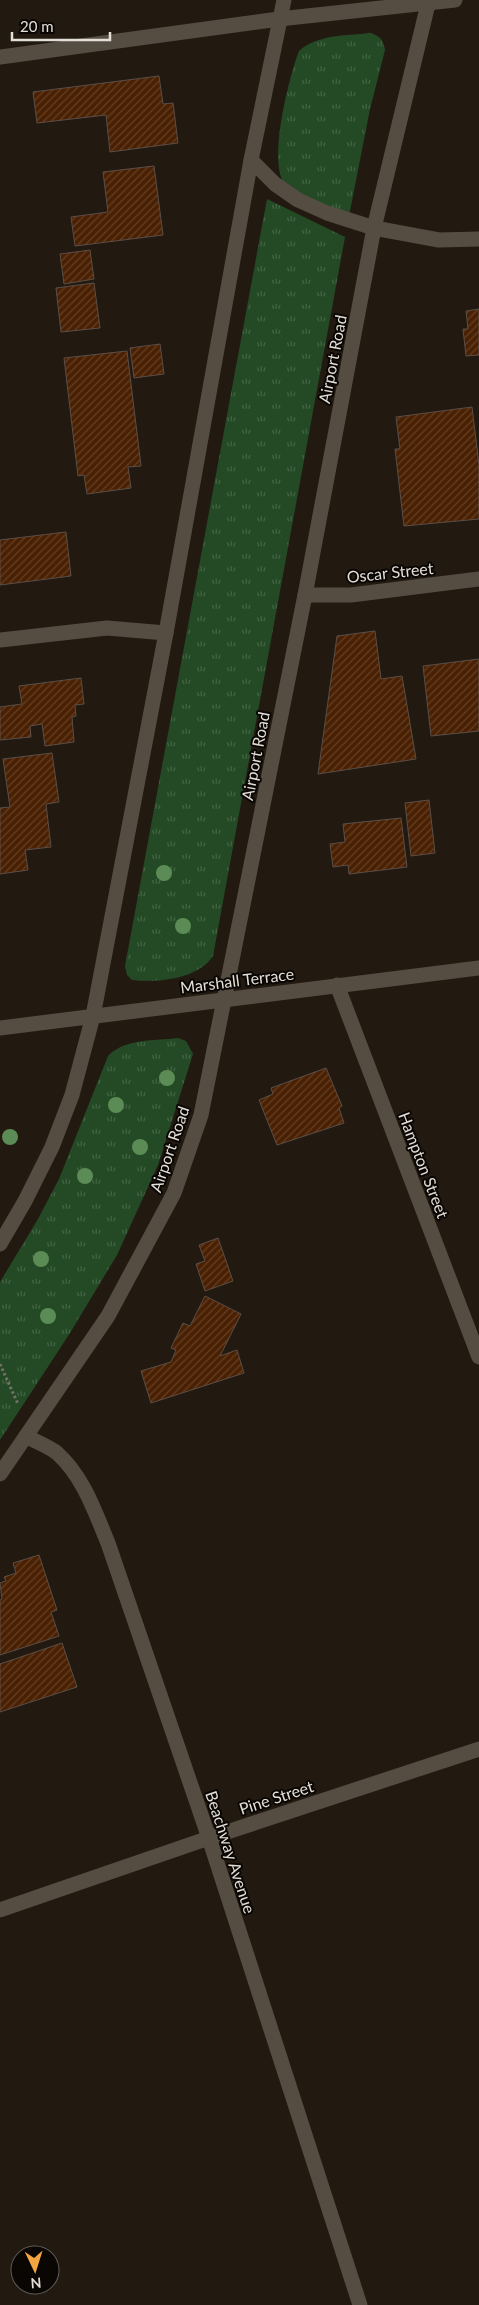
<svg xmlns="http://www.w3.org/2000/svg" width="479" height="2305" viewBox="0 0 479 2305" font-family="Lato,sans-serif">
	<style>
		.grass { fill: url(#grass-tufts) }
		.building { fill: url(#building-hatch); stroke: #5b4e47 }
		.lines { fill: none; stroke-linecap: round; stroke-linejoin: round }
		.path { stroke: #777068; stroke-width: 3; stroke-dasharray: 2.5 2.5; stroke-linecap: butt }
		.lane { stroke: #564d42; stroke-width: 15 }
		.street { stroke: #564d42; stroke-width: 15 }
		.secondary { stroke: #564d42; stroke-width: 15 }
		.tree { fill: #5c8c55 }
		.labels { text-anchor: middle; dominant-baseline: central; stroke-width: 4; stroke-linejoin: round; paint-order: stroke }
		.street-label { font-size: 16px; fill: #e3ded7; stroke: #090603 }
	</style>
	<defs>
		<pattern id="grass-tufts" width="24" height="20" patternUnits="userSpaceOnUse" patternTransform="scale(1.25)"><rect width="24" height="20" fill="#244a25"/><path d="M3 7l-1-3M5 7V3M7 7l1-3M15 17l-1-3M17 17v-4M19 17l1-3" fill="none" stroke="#446444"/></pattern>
		<pattern id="building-hatch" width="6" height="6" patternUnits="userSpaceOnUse" patternTransform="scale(1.25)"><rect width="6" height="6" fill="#4a2002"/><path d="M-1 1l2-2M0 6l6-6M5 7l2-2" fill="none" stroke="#644026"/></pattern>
	</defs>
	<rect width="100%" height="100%" fill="#221a11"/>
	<path class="grass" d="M 371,33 C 381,37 383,40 385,50 L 370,109 L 349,216 C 333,209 294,197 284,183 C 268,160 289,77 299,51 C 318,34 346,36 371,33 Z
		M 267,199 L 345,237 L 213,956 C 198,979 158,983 132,980 L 127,975 L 125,966 Z
		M 178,1038 L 186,1041 L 193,1054 L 158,1165 L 117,1255 L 70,1333 L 0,1440 L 0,1282 L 38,1219 L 59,1179 L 108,1056 C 125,1038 155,1041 178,1038 Z"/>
	<path class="building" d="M 159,76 L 163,104 L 173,103 L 178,143 L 110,152 L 106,115 L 37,123 L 33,92 Z
		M 154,166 L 163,235 L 75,246 L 71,217 L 108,212 L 103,172 Z
		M 90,250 L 94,279 L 64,284 L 60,254 Z
		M 94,283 L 100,328 L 61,332 L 56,288 Z
		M 479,309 L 479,355 L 466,356 L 463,329 L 468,329 L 466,311 Z
		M 160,344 L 164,374 L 134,378 L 130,348 Z
		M 127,351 L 141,466 L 128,467 L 131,488 L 87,494 L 84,475 L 78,476 L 64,358 Z
		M 472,407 L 479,465 L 479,519 L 404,526 L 395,449 L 400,449 L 396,417 Z
		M 66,532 L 71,576 L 0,585 L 0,540 Z
		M 375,631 L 381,679 L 402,676 L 416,759 L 318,774 L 337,636 Z
		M 479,659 L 479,731 L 431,736 L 423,666 Z
		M 81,678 L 84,704 L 75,705 L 76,716 L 72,717 L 74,742 L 45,746 L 42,724 L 30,726 L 31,737 L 0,740 L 0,707 L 22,704 L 19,686 Z
		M 52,753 L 59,802 L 46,804 L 51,847 L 25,850 L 28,870 L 0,874 L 0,808 L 10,807 L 3,759 Z
		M 429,800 L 435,853 L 411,856 L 405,803 Z
		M 401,818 L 407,867 L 349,874 L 348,865 L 333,867 L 330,844 L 345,842 L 343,824 Z
		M 326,1068 L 342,1106 L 339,1108 L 344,1123 L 277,1145 L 259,1100 L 273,1094 L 271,1088 Z
		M 218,1238 L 233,1281 L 205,1291 L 196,1264 L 205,1261 L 199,1245 Z
		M 205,1296 L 241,1314 L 220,1356 L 237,1350 L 244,1373 L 151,1403 L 141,1371 L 171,1362 L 176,1350 L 171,1348 L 183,1323 L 190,1326 Z
		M 39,1555 L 57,1610 L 51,1612 L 59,1636 L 0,1655 L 0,1600 L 2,1599 L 0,1583 L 6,1581 L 4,1577 L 16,1573 L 13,1563 Z
		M 62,1643 L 77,1687 L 0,1712 L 0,1664 Z"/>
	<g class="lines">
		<path class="path" d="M 0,1364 L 18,1404"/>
		<path class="lane" d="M 251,160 L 275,184 L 298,200 L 327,213 L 374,228 L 439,240 L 479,239"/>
		<path class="street" d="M 0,57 L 279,19 L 455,0
			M 305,595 L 351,595 L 479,579
			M 0,640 L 107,628 L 166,633
			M 337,985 L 479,1357
			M 0,1028 L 479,968
			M 26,1436 C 36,1442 48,1446 57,1453 C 83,1476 95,1512 108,1543 L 209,1838 L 360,2305
			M 0,1910 L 209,1838 L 479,1749"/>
		<path class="secondary" d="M 0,1244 L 25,1201 L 52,1147 L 72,1095 L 93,1016 L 166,633 L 251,160 L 284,0
			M 0,1474 L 108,1316 L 174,1193 L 201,1115 L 305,595 L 374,228 L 429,0"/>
	</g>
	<g class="tree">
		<circle cx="164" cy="873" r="8"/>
		<circle cx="183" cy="926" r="8"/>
		<circle cx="167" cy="1078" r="8"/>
		<circle cx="116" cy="1105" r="8"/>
		<circle cx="10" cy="1137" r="8"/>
		<circle cx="140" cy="1147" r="8"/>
		<circle cx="85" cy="1176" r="8"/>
		<circle cx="41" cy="1259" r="8"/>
		<circle cx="48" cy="1316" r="8"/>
	</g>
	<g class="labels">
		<g class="street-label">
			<text transform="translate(332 359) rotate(-79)">Airport Road</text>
			<text transform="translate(390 572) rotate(-6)">Oscar Street</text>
			<text transform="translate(255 756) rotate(-79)">Airport Road</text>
			<text transform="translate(237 980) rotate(-7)">Marshall Terrace</text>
			<text transform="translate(169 1149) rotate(-71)">Airport Road</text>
			<text transform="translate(424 1165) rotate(69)">Hampton Street</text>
			<text transform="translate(276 1797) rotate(-18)">Pine Street</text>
			<text transform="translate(231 1852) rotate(72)">Beachway Avenue</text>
		</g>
	</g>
	<g transform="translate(35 2270) rotate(176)"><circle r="24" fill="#090603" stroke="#605c58"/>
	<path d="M0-4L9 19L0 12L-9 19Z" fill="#f3a542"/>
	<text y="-8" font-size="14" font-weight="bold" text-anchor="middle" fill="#e3ded7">N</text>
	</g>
	<path d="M12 32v8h98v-8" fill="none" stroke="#e3ded7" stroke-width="2.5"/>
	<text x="20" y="32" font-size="15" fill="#e3ded7" stroke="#090603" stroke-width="4" paint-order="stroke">20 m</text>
</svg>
